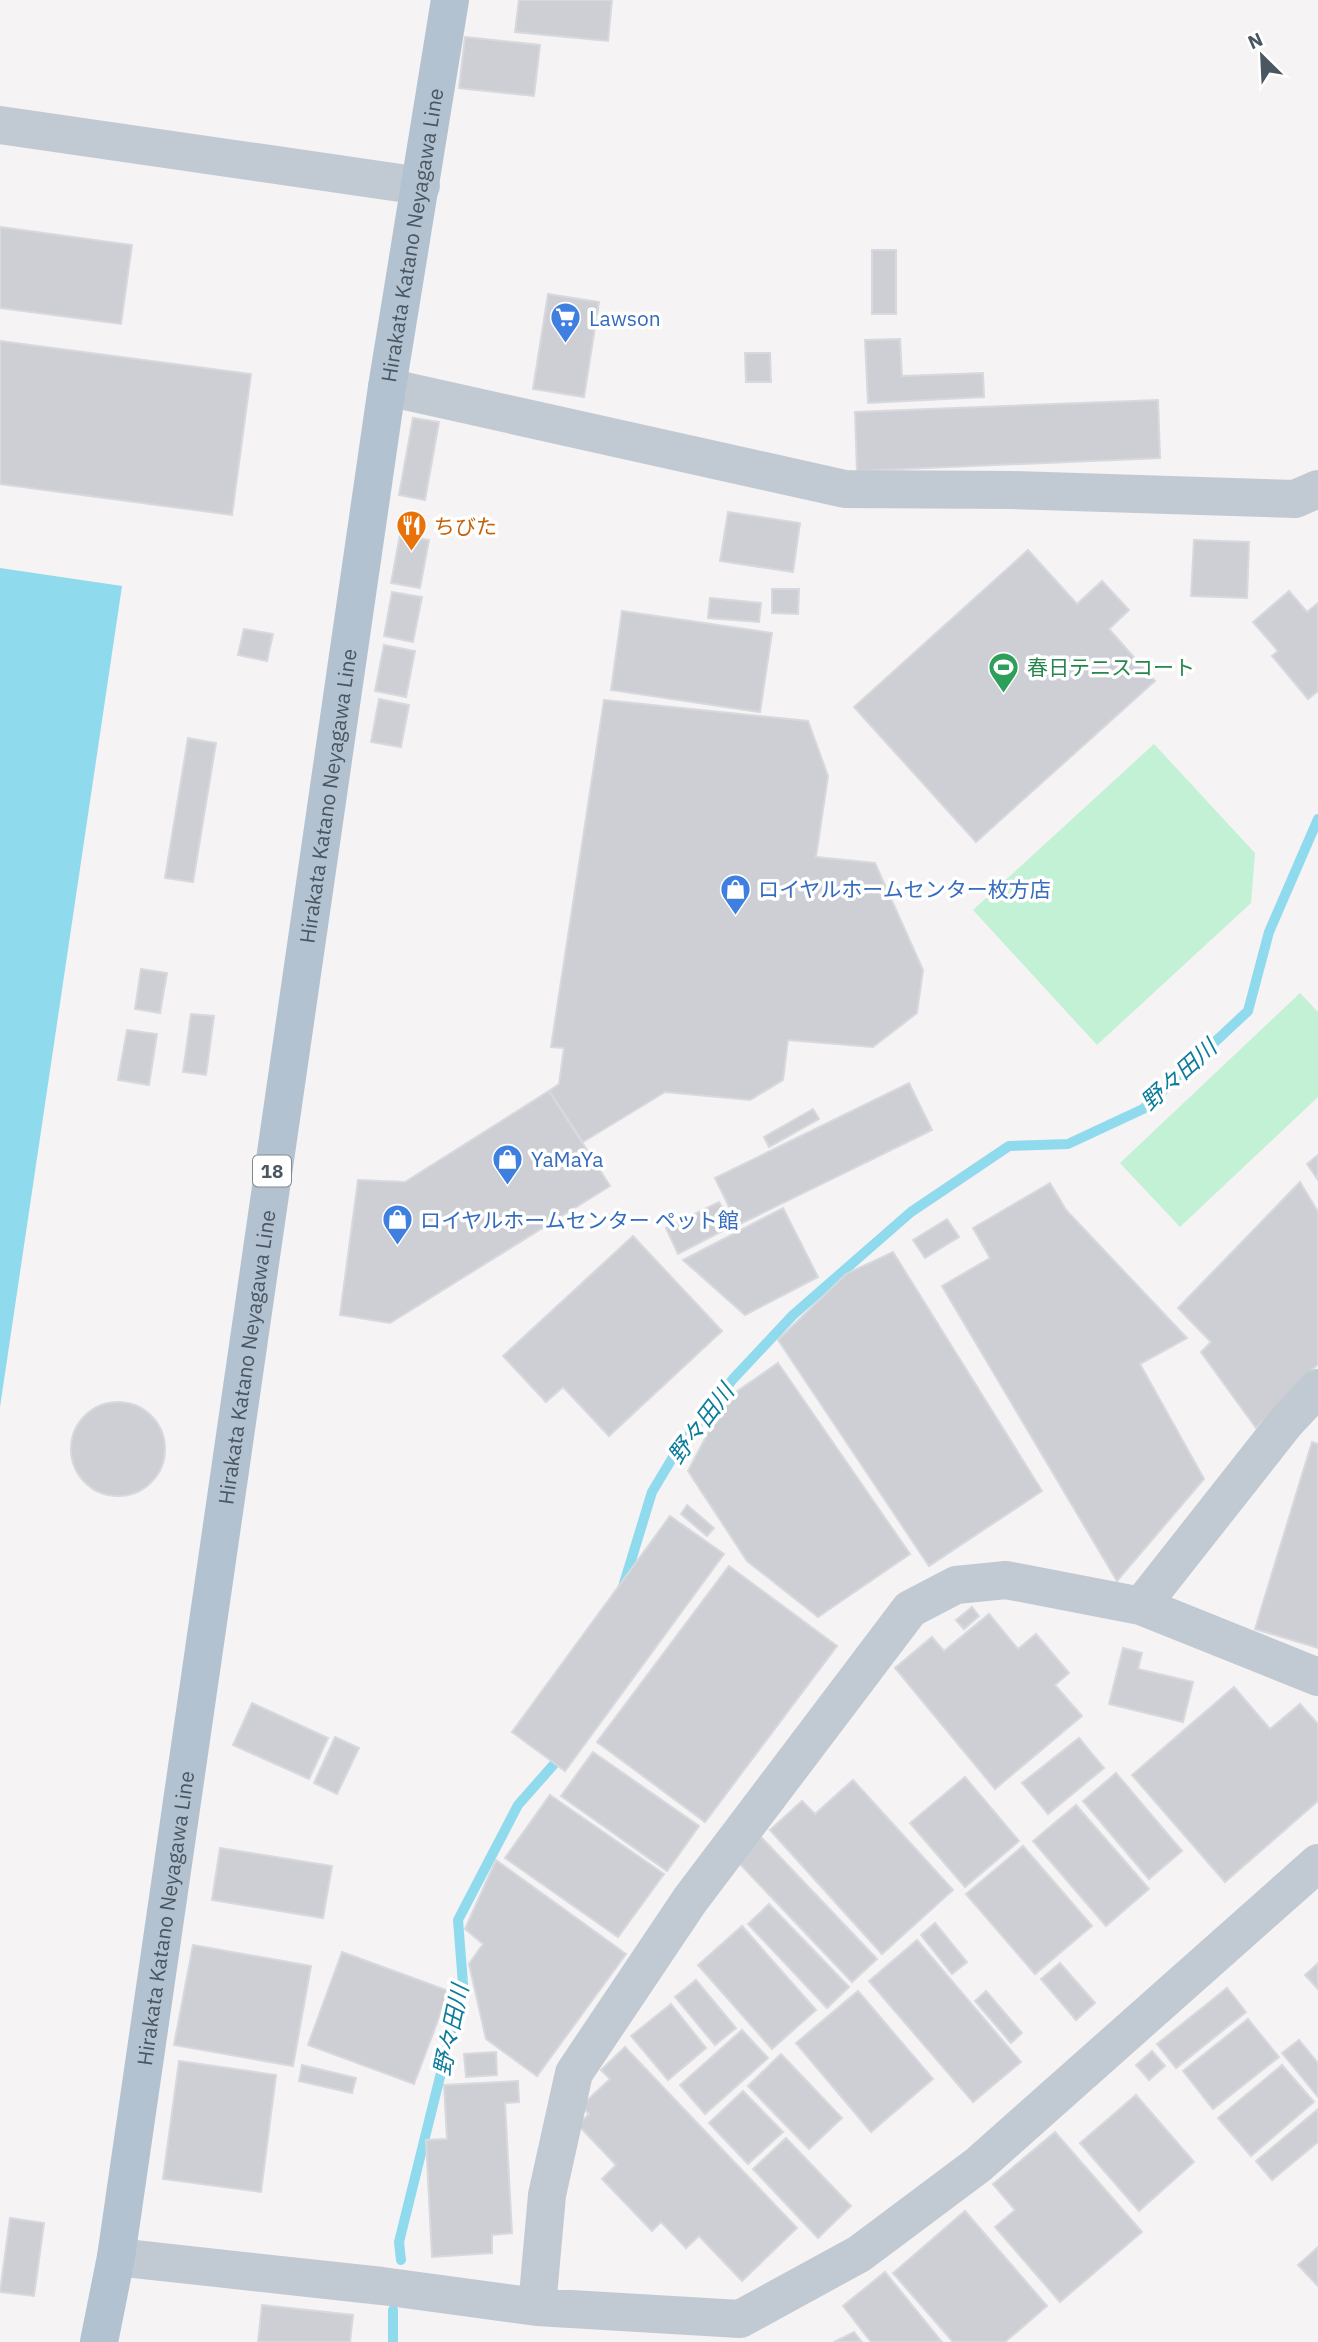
<svg xmlns="http://www.w3.org/2000/svg" width="1318" height="2342" viewBox="0 0 1318 2342" font-family="'IBM Plex Sans','Noto Sans JP',sans-serif">
	<style>
		.green { fill: #c3f1d5 }
		.water { fill: #90daee }
		.lines { fill: none; stroke-linecap: round; stroke-linejoin: round }
		.stream { stroke: #90daee; stroke-width: 10 }
		.building { fill: #cdcfd5; stroke: #d7d9de; stroke-width: 2 }
		.minor { stroke: #c1cad2; stroke-width: 38 }
		.major { stroke: #b3c2d1; stroke-width: 38 }
		.labels { text-anchor: middle; dominant-baseline: central; stroke-width: 7; stroke-linejoin: round; paint-order: stroke }
		.shield { fill: #fff; stroke: #808990; stroke-width: 2 }
		.shield-label { font-size: 19px; font-weight: bold; fill: #4a5661 }
		.street-label { font-size: 21px; fill: #4a5661; stroke: #fff }
		.shop-label { font-size: 21px; fill: #366cbe; stroke: #fff; text-anchor: start }
		.food-label { font-size: 21px; fill: #c56008; stroke: #fff; text-anchor: start }
		.leisure-label { font-size: 21px; fill: #27864d; stroke: #fff; text-anchor: start }
		.water-label { font-size: 23px; font-style: italic; fill: #0c7c9b; stroke: #fff }
	</style>
	<rect width="100%" height="100%" fill="#f5f3f3"/>
	<path class="green" d="M 1154,744 L 1255,853 L 1251,903 L 1097,1045 L 973,910 Z
		M 1300,993 L 1318,1012 L 1318,1097 L 1180,1227 L 1120,1163 Z"/>
	<path class="water" d="M 0,568 L 122,586 L 0,1407 Z"/>
	<g class="lines">
		<path class="stream" d="M 622,1590 L 652,1492 L 676,1452 L 733,1379 L 793,1315 L 911,1212 L 1009,1146 L 1068,1144 L 1143,1109 L 1248,1011 L 1269,932 L 1318,819
			M 401,2260 L 399,2242 L 463,1984 L 458,1920 L 518,1805 L 563,1754
			M 393,2310 L 393,2342"/>
	</g>
	<path class="building" d="M 519,0 L 612,0 L 608,41 L 515,32 Z
		M 465,37 L 540,45 L 534,96 L 459,88 Z
		M 0,227 L 132,245 L 121,324 L 0,308 Z
		M 872,250 L 896,250 L 896,314 L 872,314 Z
		M 548,294 L 599,302 L 584,397 L 533,389 Z
		M 900,339 L 902,376 L 983,373 L 984,397 L 868,403 L 865,340 Z
		M 0,341 L 251,374 L 232,515 L 0,484 Z
		M 745,353 L 770,353 L 771,382 L 746,382 Z
		M 1158,400 L 1160,458 L 857,471 L 855,412 Z
		M 413,418 L 439,422 L 425,500 L 399,495 Z
		M 728,512 L 800,523 L 793,572 L 720,561 Z
		M 400,535 L 429,540 L 420,588 L 391,583 Z
		M 1194,540 L 1249,542 L 1247,598 L 1191,596 Z
		M 1028,550 L 1077,604 L 1102,581 L 1129,610 L 1109,629 L 1155,681 L 976,842 L 854,707 Z
		M 772,589 L 799,589 L 798,614 L 772,613 Z
		M 1289,591 L 1307,612 L 1318,603 L 1318,691 L 1308,699 L 1272,656 L 1278,651 L 1253,622 Z
		M 392,592 L 422,597 L 413,642 L 384,636 Z
		M 710,598 L 761,603 L 759,622 L 708,618 Z
		M 622,611 L 772,633 L 760,712 L 611,690 Z
		M 244,629 L 273,634 L 267,661 L 238,655 Z
		M 384,645 L 415,651 L 406,697 L 375,691 Z
		M 379,699 L 409,705 L 401,747 L 371,742 Z
		M 604,700 L 808,721 L 828,776 L 816,857 L 875,863 L 923,970 L 917,1013 L 873,1047 L 788,1040 L 783,1080 L 750,1100 L 665,1092 L 583,1142 L 549,1091 L 559,1084 L 564,1048 L 551,1047 Z
		M 188,738 L 216,743 L 193,882 L 165,878 Z
		M 141,969 L 167,973 L 160,1013 L 135,1009 Z
		M 191,1014 L 214,1016 L 206,1075 L 183,1072 Z
		M 127,1030 L 157,1034 L 149,1085 L 118,1080 Z
		M 909,1083 L 932,1130 L 738,1225 L 715,1178 Z
		M 549,1091 L 610,1186 L 390,1323 L 340,1315 L 358,1180 L 405,1182 Z
		M 813,1109 L 819,1119 L 769,1147 L 764,1137 Z
		M 1318,1155 L 1318,1180 L 1307,1164 Z
		M 1300,1182 L 1318,1212 L 1318,1364 L 1256,1428 L 1201,1352 L 1211,1342 L 1178,1308 Z
		M 1050,1183 L 1066,1210 L 1187,1338 L 1140,1364 L 1204,1479 L 1117,1581 L 942,1286 L 990,1258 L 973,1228 Z
		M 719,1202 L 732,1226 L 678,1254 L 666,1228 Z
		M 783,1208 L 818,1277 L 745,1315 L 683,1260 Z
		M 947,1219 L 959,1237 L 925,1258 L 913,1240 Z
		M 633,1236 L 722,1331 L 609,1436 L 563,1387 L 546,1402 L 503,1356 Z
		M 893,1252 L 1042,1491 L 929,1566 L 778,1340 L 846,1274 Z
		M 778,1363 L 910,1554 L 818,1617 L 747,1561 L 688,1471 L 726,1399 Z
		M71 1449a47 47 0 1 1 94 0a47 47 0 1 1-94 0Z
		M 1312,1442 L 1318,1444 L 1318,1648 L 1255,1629 Z
		M 687,1505 L 714,1528 L 707,1536 L 681,1514 Z
		M 670,1516 L 724,1554 L 565,1771 L 512,1732 Z
		M 729,1566 L 837,1646 L 705,1822 L 597,1742 Z
		M 972,1607 L 979,1616 L 964,1629 L 956,1620 Z
		M 989,1614 L 1018,1649 L 1036,1634 L 1069,1673 L 1055,1685 L 1082,1716 L 995,1789 L 895,1668 L 932,1637 L 944,1651 Z
		M 1123,1648 L 1142,1653 L 1138,1669 L 1193,1682 L 1183,1722 L 1109,1704 Z
		M 1234,1687 L 1270,1729 L 1300,1704 L 1318,1724 L 1318,1801 L 1225,1882 L 1132,1775 Z
		M 252,1703 L 328,1738 L 309,1779 L 233,1745 Z
		M 335,1737 L 359,1748 L 337,1794 L 314,1783 Z
		M 1079,1738 L 1104,1768 L 1048,1814 L 1022,1783 Z
		M 593,1752 L 699,1826 L 667,1871 L 561,1796 Z
		M 1116,1773 L 1182,1851 L 1149,1879 L 1083,1801 Z
		M 965,1777 L 1019,1841 L 965,1887 L 910,1823 Z
		M 853,1780 L 953,1890 L 882,1954 L 770,1830 L 802,1801 L 815,1814 Z
		M 550,1795 L 664,1874 L 618,1937 L 505,1858 Z
		M 1076,1805 L 1149,1889 L 1106,1926 L 1033,1841 Z
		M 761,1837 L 877,1959 L 852,1982 L 737,1861 Z
		M 1023,1846 L 1092,1926 L 1035,1974 L 966,1894 Z
		M 220,1848 L 332,1866 L 323,1918 L 212,1900 Z
		M 496,1860 L 626,1954 L 537,2076 L 486,2039 L 469,1964 L 483,1944 L 465,1929 Z
		M 769,1904 L 849,1987 L 827,2008 L 748,1924 Z
		M 935,1923 L 967,1962 L 952,1974 L 921,1935 Z
		M 742,1926 L 816,2010 L 772,2049 L 698,1965 Z
		M 917,1940 L 1021,2062 L 973,2102 L 869,1981 Z
		M 193,1945 L 311,1966 L 293,2066 L 174,2045 Z
		M 342,1952 L 449,1991 L 414,2084 L 308,2045 Z
		M 1060,1963 L 1095,2003 L 1076,2020 L 1041,1979 Z
		M 1318,1963 L 1318,1989 L 1305,1975 Z
		M 696,1980 L 736,2028 L 715,2045 L 675,1997 Z
		M 1227,1988 L 1246,2012 L 1176,2068 L 1157,2044 Z
		M 858,1991 L 933,2079 L 871,2132 L 796,2043 Z
		M 986,1991 L 1022,2033 L 1011,2043 L 975,2001 Z
		M 671,2004 L 706,2048 L 668,2080 L 631,2036 Z
		M 1248,2019 L 1279,2057 L 1213,2109 L 1183,2071 Z
		M 742,2030 L 768,2058 L 705,2114 L 680,2085 Z
		M 1299,2040 L 1318,2063 L 1318,2097 L 1282,2053 Z
		M 625,2047 L 797,2228 L 742,2281 L 699,2236 L 686,2248 L 661,2222 L 652,2231 L 602,2179 L 616,2165 L 578,2125 L 589,2114 L 581,2106 L 610,2079 L 601,2070 Z
		M 1152,2051 L 1165,2066 L 1149,2080 L 1136,2065 Z
		M 496,2052 L 497,2075 L 466,2077 L 464,2054 Z
		M 781,2054 L 842,2118 L 809,2149 L 748,2086 Z
		M 179,2061 L 276,2075 L 261,2192 L 163,2179 Z
		M 302,2065 L 356,2078 L 352,2093 L 299,2081 Z
		M 1282,2065 L 1314,2102 L 1251,2156 L 1218,2118 Z
		M 518,2081 L 519,2102 L 505,2103 L 512,2233 L 492,2235 L 492,2253 L 432,2257 L 426,2140 L 447,2139 L 444,2085 Z
		M 743,2091 L 783,2132 L 748,2164 L 709,2123 Z
		M 1136,2095 L 1194,2162 L 1139,2211 L 1080,2143 Z
		M 1318,2109 L 1318,2142 L 1272,2180 L 1256,2161 Z
		M 1055,2132 L 1142,2232 L 1060,2302 L 995,2227 L 1015,2210 L 993,2184 Z
		M 786,2138 L 851,2206 L 818,2238 L 753,2169 Z
		M 965,2211 L 1047,2306 L 1005,2342 L 953,2342 L 893,2273 Z
		M 10,2218 L 44,2223 L 34,2296 L 0,2292 Z
		M 1318,2247 L 1318,2286 L 1298,2265 Z
		M 885,2272 L 942,2342 L 871,2342 L 843,2306 Z
		M 262,2305 L 353,2315 L 350,2342 L 258,2342 Z
		M 854,2332 L 862,2342 L 834,2342 Z"/>
	<g class="lines">
		<path class="minor" d="M 0,125 L 421,186
			M 387,387 L 845,489 L 1012,490 L 1295,499 L 1318,489
			M 1141,1606 L 1286,1422 L 1318,1388
			M 116,2257 L 382,2286 L 537,2307 L 740,2319 L 859,2254 L 978,2165 L 1318,1863
			M 537,2307 L 547,2195 L 574,2073 L 690,1900 L 910,1609 L 956,1585 L 1006,1580 L 1141,1606 L 1318,1677"/>
		<path class="major" id="s1" d="M 99,2342 L 116,2257 L 387,387 L 450,0"/>
	</g>
	<defs>
		<symbol id="supermarket-pin" viewBox="-11 -11 22 30"><path d="M0 17L-7.5 6A9.5 9.5 0 1 1 7.5 6Z" fill="#3f7fe0" stroke="#fff"/><path d="M-6-5.5h2.5l.6 2H6L4.5 2H-2.5L-4.4-4H-6ZM-1.5 3.2a1.3 1.3 0 1 0 .1 0ZM3 3.2a1.3 1.3 0 1 0 .1 0Z" fill="#fff"/></symbol>
		<symbol id="restaurant-pin" viewBox="-11 -11 22 30"><path d="M0 17L-7.5 6A9.5 9.5 0 1 1 7.5 6Z" fill="#e8710a" stroke="#fff"/><path d="M-5-6h1v4h1v-4h1v4h1v-4h1v5L-1.5 .5V6h-2V.5L-5-1ZM5-6V6H3V1.5H1.5Q1.5-4 5-6Z" fill="#fff"/></symbol>
		<symbol id="stadium-pin" viewBox="-11 -11 22 30"><path d="M0 17L-7.5 6A9.5 9.5 0 1 1 7.5 6Z" fill="#2e9e5b" stroke="#fff"/><path d="M0-5a6.5 5 0 1 0 0 10a6.5 5 0 1 0 0-10ZM-3.5-1.8h7v3.6h-7Z" fill="#fff"/></symbol>
		<symbol id="shop-pin" viewBox="-11 -11 22 30"><path d="M0 17L-7.5 6A9.5 9.5 0 1 1 7.5 6Z" fill="#3f7fe0" stroke="#fff"/><path d="M-5-2.5h2.3a2.7 3.5 0 0 1 5.4 0H5L5.5 6h-11ZM-1.5-2.5h3a1.5 2.3 0 0 0-3 0Z" fill="#fff"/></symbol>
	</defs>
	<g fill-rule="evenodd">
		<use href="#supermarket-pin" x="548" y="300" width="35" height="47"/>
		<use href="#restaurant-pin" x="394" y="508" width="35" height="47"/>
		<use href="#stadium-pin" x="986" y="650" width="35" height="47"/>
		<use href="#shop-pin" x="718" y="872" width="35" height="47"/>
		<use href="#shop-pin" x="490" y="1142" width="35" height="47"/>
		<use href="#shop-pin" x="380" y="1202" width="35" height="47"/>
	</g>
	<g class="labels">
		<rect class="shield" x="253" y="1155.5" width="38" height="31" rx="5"/>
		<g class="shield-label">
			<text x="272" y="1171">18</text>
		</g>
		<g class="street-label">
			<text stroke="none"><textPath href="#s1" startOffset="2130">Hirakata Katano Neyagawa Line</textPath></text>
			<text stroke="none"><textPath href="#s1" startOffset="1563">Hirakata Katano Neyagawa Line</textPath></text>
			<text stroke="none"><textPath href="#s1" startOffset="996">Hirakata Katano Neyagawa Line</textPath></text>
			<text stroke="none"><textPath href="#s1" startOffset="429">Hirakata Katano Neyagawa Line</textPath></text>
		</g>
		<g class="shop-label">
			<text x="589" y="318">Lawson</text>
			<text x="758" y="889">ロイヤルホームセンター枚方店</text>
			<text x="531" y="1159">YaMaYa</text>
			<text x="420" y="1220">ロイヤルホームセンター ペット館</text>
		</g>
		<g class="food-label">
			<text x="434" y="526">ちびた</text>
		</g>
		<g class="leisure-label">
			<text x="1027" y="667">春日テニスコート</text>
		</g>
		<g class="water-label">
			<text transform="translate(1178 1074) rotate(-42)">野々田川</text>
			<text transform="translate(700 1423) rotate(-53)">野々田川</text>
			<text transform="translate(450 2030) rotate(-78)">野々田川</text>
		</g>
	</g>
	<g transform="translate(1262 56) rotate(336)" stroke="#ffffff" stroke-width="5" paint-order="stroke">
	<path d="M0-5L12 26L0 18L-12 26Z" fill="#4a5661"/>
	<text y="-10" font-size="19" font-weight="bold" text-anchor="middle" fill="#4a5661">N</text>
	</g>
</svg>
